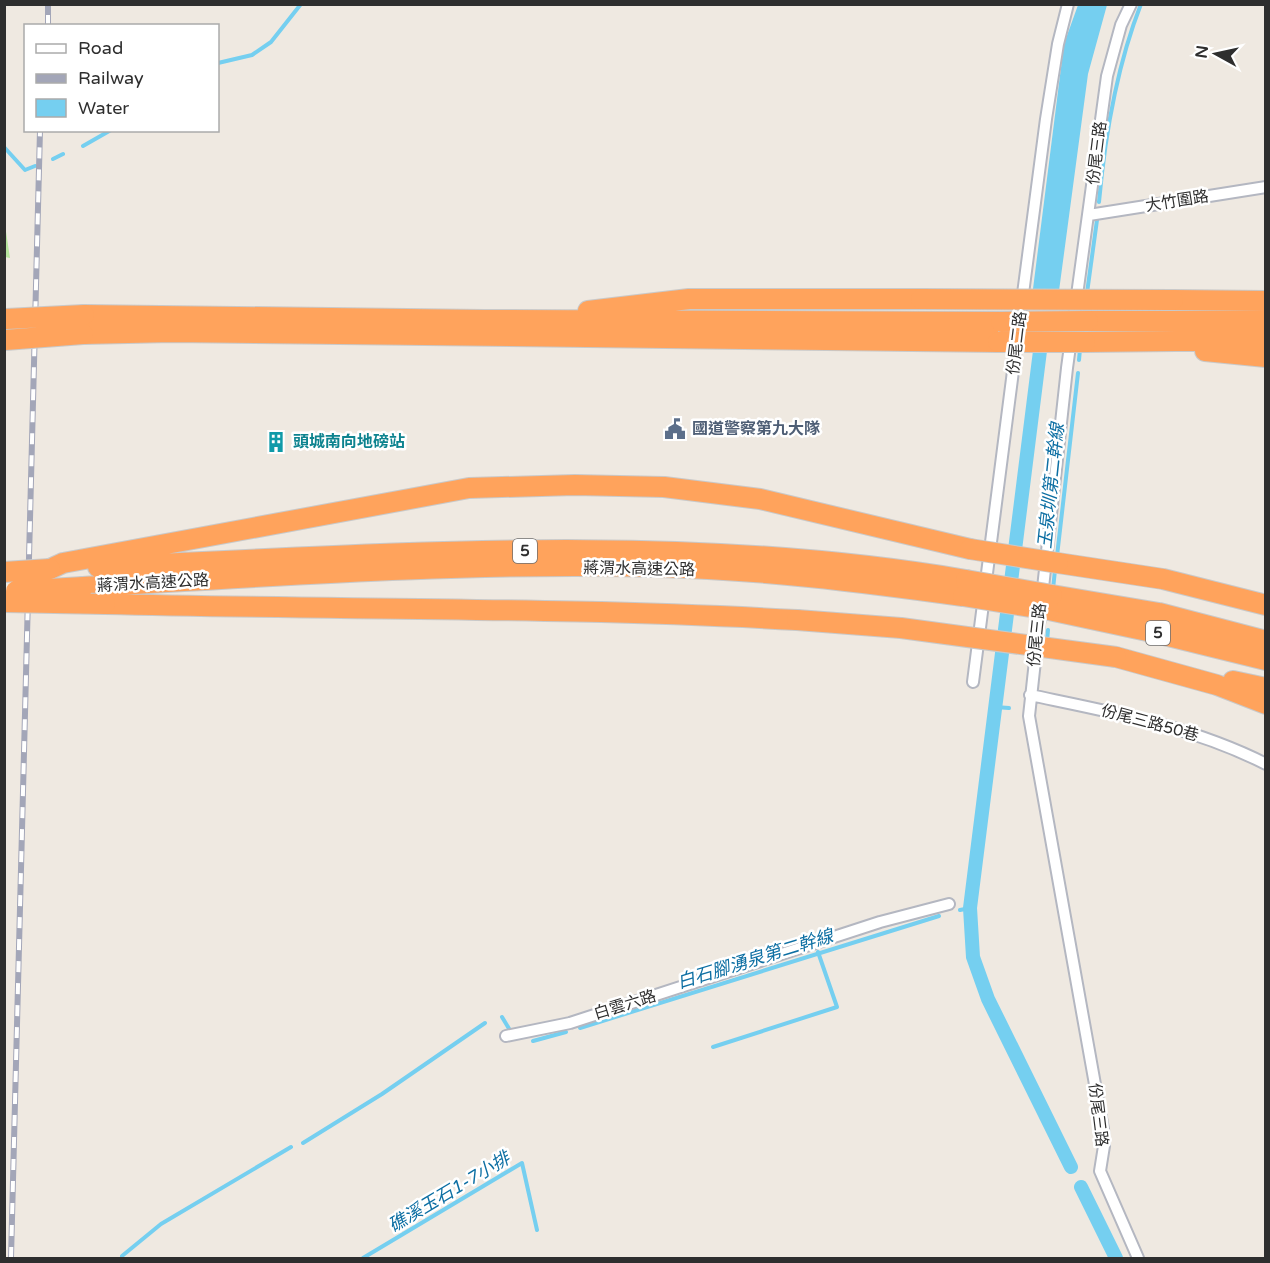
<svg xmlns="http://www.w3.org/2000/svg" width="1270" height="1263" viewBox="0 0 1270 1263" font-family="'Varela Round','Noto Sans TC',sans-serif">
	<style>
		.green { fill: #b6e59e }
		.water { fill: #75cff0 }
		.lines { fill: none; stroke-linecap: round; stroke-linejoin: round }
		.stream { stroke: #75cff0; stroke-width: 4 }
		.canal { stroke: #75cff0; stroke-width: 14 }
		.minor-casing { stroke: #b4b7c1; stroke-width: 14 }
		.motorway-casing { stroke: #c9c9c9; stroke-width: 22 }
		.minor { stroke: #fff; stroke-width: 10 }
		.motorway { stroke: #ffa35c; stroke-width: 20 }
		.rail-casing { stroke: #a3a6b8; stroke-width: 6 }
		.rail { stroke: #fff; stroke-width: 4; stroke-dasharray: 11; stroke-linecap: butt }
		.motorway-bridge-casing { stroke: #c9c9c9; stroke-width: 22; stroke-linecap: butt }
		.motorway-bridge { stroke: #ffa35c; stroke-width: 20 }
		.labels { text-anchor: middle; dominant-baseline: central; stroke-width: 5; stroke-linejoin: round; paint-order: stroke }
		.shield { fill: #fff; stroke: #6d6d6d; stroke-width: 1.5 }
		.shield-label { font-size: 15px; font-weight: bold; fill: #2e2e2e }
		.street-label { font-size: 16px; fill: #2e2e2e; stroke: #fff }
		.service-label { font-size: 16px; font-weight: bold; fill: #4e5e75; stroke: #fff; text-anchor: start }
		.culture-label { font-size: 16px; font-weight: bold; fill: #0d838f; stroke: #fff; text-anchor: start }
		.water-label { font-size: 18px; font-style: italic; fill: #0d6fa3; stroke: #fff }
	</style>
	<rect width="100%" height="100%" fill="#efe9e1"/>
	<path class="green" d="M 5,164 L 5,225 L 10,258 L 5,257 Z"/>
	<path class="water" d="M 1078,5 L 1107,5 L 1088,74 L 1059,291 L 1033,289 L 1064,44 Z"/>
	<g class="lines">
		<path class="stream" d="M 218,63 L 252,55 L 271,42 L 301,4
			M 83,146 L 111,130
			M 4,147 L 25,170 L 35,166
			M 53,159 L 63,154
			M 1099,202 C 1105,135 1116,68 1141,4
			M 1087,293 L 1097,220
			M 1079,360 L 1080,349
			M 1057,556 L 1078,373
			M 1053,589 L 1055,570
			M 1047,641 L 1048,630
			M 995,707 L 1009,708
			M 960,910 L 970,908
			M 502,1017 L 511,1032
			M 580,1028 L 939,916
			M 533,1041 L 566,1032
			M 713,1047 L 837,1007 L 818,952
			M 303,1143 L 382,1094 L 485,1023
			M 122,1256 L 161,1224 L 291,1147
			M 363,1258 L 522,1163 L 537,1230"/>
		<path class="canal" d="M 1042,335 L 970,908 L 973,957 L 988,999 L 1071,1167
			M 1081,1187 L 1116,1258"/>
		<defs>
			<path id="minor" d="M 1131,4 L 1121,25 L 1107,76 L 1067,368 L 1029,716 L 1103,1129 L 1104,1146 L 1100,1171 L 1138,1258
				M 1089,215 L 1266,187
				M 1019,324 L 1046,119 L 1058,44 L 1068,4
				M 973,682 L 1017,340
				M 1030,695 C 1111,712 1191,726 1266,764
				M 506,1036 L 570,1023 L 880,922 L 949,904"/>
			<path id="motorway" d="M 1173,300 L 1266,301
				M 588,311 L 689,299 L 921,299
				M 84,315 L 484,320 L 1001,322
				M 1088,321 L 1266,321
				M 83,334 L 172,332 L 998,342
				M 1085,342 L 1266,340
				M 1205,351 L 1266,357
				M 1058,563 L 1163,579 L 1266,605
				M 98,567 C 387,554 679,531 966,580
				M 50,569 L 63,563 L 469,488 L 575,485 L 664,487 L 760,499 L 970,549
				M 83,587 C 273,576 465,562 655,567 C 758,569 861,582 963,596
				M 1052,595 L 1159,613 L 1266,641
				M 105,604 C 336,610 567,607 797,620
				M 1049,610 L 1152,632 L 1266,660
				M 1116,657 L 1217,685 L 1266,704
				M 1233,681 L 1266,688"/>
		</defs>
		<use href="#minor" class="minor-casing"/>
		<use href="#motorway" class="motorway-casing"/>
		<use href="#minor" class="minor"/>
		<use href="#motorway" class="motorway"/>
		<defs>
			<path id="rail" d="M 48,26 L 48,4
				M 11,1258 L 40,130"/>
		</defs>
		<use href="#rail" class="rail-casing"/>
		<use href="#rail" class="rail"/>
		<defs>
			<path id="motorway-bridge" d="M 921,299 L 1173,300
				M 6,319 L 84,315
				M 1001,322 L 1088,321
				M 5,340 L 83,334
				M 998,342 L 1085,342
				M 970,549 L 1058,563
				M 4,572 L 50,569
				M 966,580 L 1052,595
				M 16,591 L 83,587
				M 963,596 L 1049,610
				M 4,602 L 105,604
				M 797,620 L 901,628 L 1116,657"/>
		</defs>
		<use href="#motorway-bridge" class="motorway-bridge-casing"/>
		<use href="#motorway-bridge" class="motorway-bridge"/>
	</g>
	<defs>
		<symbol id="civic-bare" viewBox="-9 -9 18 18"><path d="M-.6-6.5H3V-4.5H.6V-3L4-1V1h2V6H-6V1h2V-1L-.6-3ZM-1.2 2.5V6h2.4V2.5Z" fill="#5c6f8a" stroke="#fff" stroke-width="2.5" paint-order="stroke"/></symbol>
		<symbol id="building-bare" viewBox="-9 -9 18 18"><path d="M-4-6H4V6H1V3H-1V6H-4ZM-2.5-4.3h1.7v1.8h-1.7ZM.8-4.3h1.7v1.8H.8ZM-2.5-1h1.7V.8h-1.7ZM.8-1h1.7V.8H.8Z" fill="#0f9aa8" stroke="#fff" stroke-width="2.5" paint-order="stroke"/></symbol>
	</defs>
	<g fill-rule="evenodd">
		<use href="#civic-bare" x="660" y="414" width="30" height="30"/>
		<use href="#building-bare" x="261" y="427" width="30" height="30"/>
	</g>
	<g class="labels">
		<g class="shield">
			<rect x="513" y="539" width="24" height="24" rx="4.5"/>
			<rect x="1146" y="621" width="24" height="24" rx="4.5"/>
		</g>
		<g class="shield-label">
			<text x="525" y="551">5</text>
			<text x="1158" y="633">5</text>
		</g>
		<g class="street-label">
			<text transform="translate(1097 153) rotate(-83)">份尾三路</text>
			<text transform="translate(1177 201) rotate(-9)">大竹圍路</text>
			<text transform="translate(1017 343) rotate(-83)">份尾二路</text>
			<text transform="translate(639 569) rotate(1)">蔣渭水高速公路</text>
			<text transform="translate(153 583) rotate(-3)">蔣渭水高速公路</text>
			<text transform="translate(1037 635) rotate(-84)">份尾三路</text>
			<text transform="translate(1150 723) rotate(15)">份尾三路50巷</text>
			<text transform="translate(625 1005) rotate(-17)">白雲六路</text>
			<text transform="translate(1098 1115) rotate(83)">份尾三路</text>
		</g>
		<g class="service-label">
			<text x="692" y="429">國道警察第九大隊</text>
		</g>
		<g class="culture-label">
			<text x="293" y="442">頭城南向地磅站</text>
		</g>
		<g class="water-label">
			<text transform="translate(1051 486) rotate(-84)">玉泉圳第二幹線</text>
			<text transform="translate(755 959) rotate(-17)">白石腳湧泉第二幹線</text>
			<text transform="translate(449 1192) rotate(-31)">礁溪玉石1-7小排</text>
		</g>
	</g>
	<rect width="1270" height="1263" fill="none" stroke="#2e2e2e" stroke-width="12"/>
	<rect x="24" y="24" width="195" height="108" fill="#ffffff" stroke="#ababab" stroke-width="1.5"/>
	<rect x="36" y="44" width="30" height="9" fill="#ffffff" stroke="#ababab" stroke-width="1.5"/>
	<text x="78" y="54" font-size="18" fill="#2e2e2e">Road</text>
	<rect x="36" y="74" width="30" height="9" fill="#a3a6b8" stroke="#ababab" stroke-width="1.5"/>
	<text x="78" y="84" font-size="18" fill="#2e2e2e">Railway</text>
	<rect x="36" y="99" width="30" height="18" fill="#75cff0" stroke="#ababab" stroke-width="1.5"/>
	<text x="78" y="114" font-size="18" fill="#2e2e2e">Water</text>
	<g transform="translate(1216 54) rotate(278)" stroke="#ffffff" stroke-width="4.5" paint-order="stroke">
	<path d="M0-4.5L10 22L0 15L-10 22Z" fill="#2e2e2e"/>
	<text y="-9" font-size="16" font-weight="bold" text-anchor="middle" fill="#2e2e2e">N</text>
	</g>
</svg>
